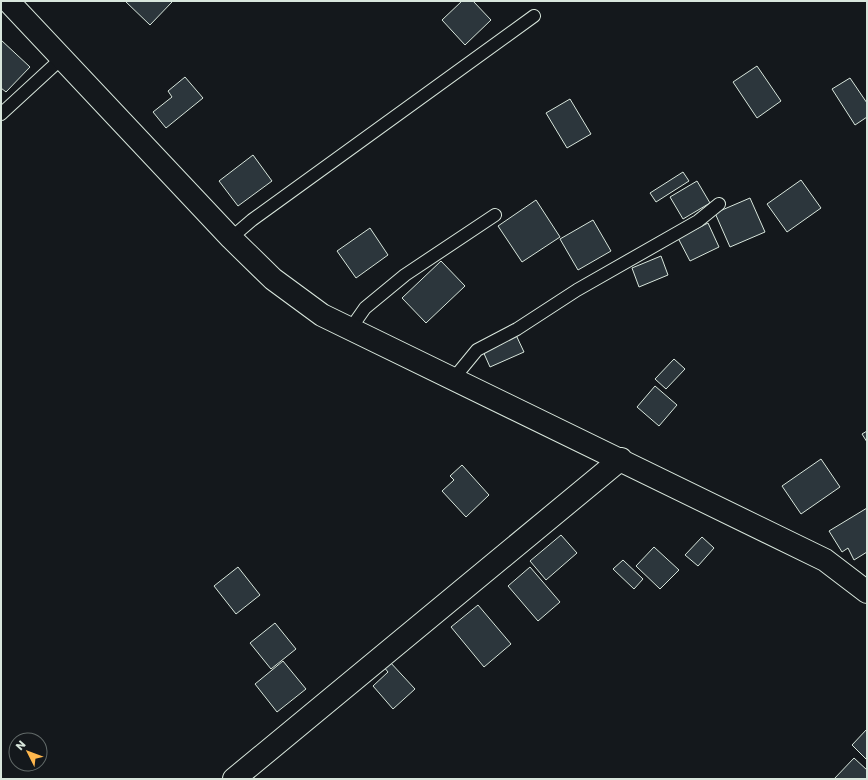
<svg xmlns="http://www.w3.org/2000/svg" width="868" height="780" viewBox="0 0 868 780" font-family="Poppins,sans-serif">
	<style>
		.building { fill: #2c363c; stroke: #d8e6dc }
		.lines { fill: none; stroke-linecap: round; stroke-linejoin: round }
		.service-casing { stroke: #d8e6dc; stroke-width: 14 }
		.minor-casing { stroke: #d8e6dc; stroke-width: 24 }
		.service { stroke: #14181c; stroke-width: 12 }
		.minor { stroke: #14181c; stroke-width: 22 }
	</style>
	<rect width="100%" height="100%" fill="#14181c"/>
	<path class="building" d="M 125,1 L 171,1 L 172,2 L 150,25 Z
		M 462,1 L 473,1 L 491,20 L 465,45 L 442,20 Z
		M 1,40 L 30,67 L 6,92 L 1,88 Z
		M 757,66 L 781,101 L 757,118 L 733,82 Z
		M 185,77 L 203,98 L 166,128 L 153,112 L 172,97 L 168,91 Z
		M 850,78 L 867,103 L 867,117 L 855,125 L 832,89 Z
		M 570,99 L 591,134 L 567,148 L 546,113 Z
		M 253,155 L 272,181 L 238,206 L 219,181 Z
		M 683,172 L 689,181 L 656,202 L 650,193 Z
		M 801,180 L 821,208 L 787,232 L 767,204 Z
		M 697,181 L 710,203 L 683,219 L 670,197 Z
		M 750,198 L 765,232 L 730,247 L 715,213 Z
		M 536,200 L 560,237 L 522,262 L 498,226 Z
		M 593,220 L 611,251 L 578,270 L 560,239 Z
		M 708,223 L 719,247 L 690,261 L 678,238 Z
		M 370,228 L 388,255 L 356,278 L 337,251 Z
		M 661,256 L 668,275 L 639,287 L 632,268 Z
		M 441,261 L 465,286 L 426,323 L 402,298 Z
		M 516,335 L 524,352 L 490,367 L 482,349 Z
		M 674,359 L 685,369 L 666,389 L 655,379 Z
		M 655,386 L 677,405 L 659,426 L 637,407 Z
		M 867,431 L 867,442 L 862,434 Z
		M 821,459 L 840,487 L 801,514 L 782,486 Z
		M 462,465 L 489,495 L 466,517 L 442,491 L 454,480 L 450,476 Z
		M 867,508 L 867,552 L 854,560 L 848,548 L 842,552 L 829,531 Z
		M 561,535 L 577,553 L 546,580 L 530,561 Z
		M 702,537 L 714,548 L 698,566 L 685,555 Z
		M 654,547 L 679,570 L 660,589 L 636,566 Z
		M 623,560 L 643,579 L 634,589 L 613,569 Z
		M 238,567 L 260,595 L 236,614 L 214,586 Z
		M 530,567 L 560,602 L 538,621 L 508,586 Z
		M 478,605 L 511,644 L 484,667 L 451,627 Z
		M 275,623 L 296,649 L 271,669 L 250,643 Z
		M 283,661 L 306,689 L 277,712 L 255,684 Z
		M 389,661 L 415,689 L 393,709 L 373,686 L 388,672 L 383,666 Z
		M 867,729 L 867,760 L 852,745 Z
		M 854,758 L 867,770 L 867,779 L 834,779 Z"/>
	<g class="lines">
		<defs>
			<path id="service" d="M 1,114 L 62,58
				M 231,238 L 252,220 L 534,16
				M 351,328 L 365,308 L 405,275 L 495,215
				M 454,378 L 477,350 L 517,329 L 577,290 L 698,221 L 719,204"/>
			<path id="minor" d="M 8,1 L 231,238 L 273,279 L 322,315 L 825,560 L 867,592
				M 234,779 L 621,459"/>
		</defs>
		<use href="#service" class="service-casing"/>
		<use href="#minor" class="minor-casing"/>
		<use href="#service" class="service"/>
		<use href="#minor" class="minor"/>
	</g>
	<rect width="868" height="780" fill="none" stroke="#d8e6dc" stroke-width="4"/>
	<g transform="translate(28 752) rotate(312)"><circle r="19" fill="#14181c" stroke="#626a69"/>
	<path d="M0-3L7 15L0 10L-7 15Z" fill="#ffb74d"/>
	<text y="-6" font-size="11" font-weight="bold" text-anchor="middle" fill="#d8e6dc">N</text>
	</g>
</svg>
